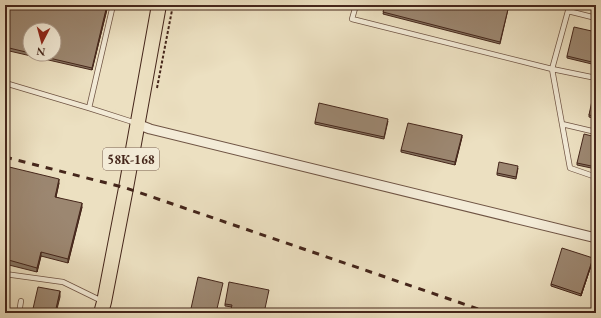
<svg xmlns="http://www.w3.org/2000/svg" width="601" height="318" viewBox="0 0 601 318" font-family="'EB Garamond',serif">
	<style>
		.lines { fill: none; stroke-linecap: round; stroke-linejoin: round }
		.service-casing { stroke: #6f5444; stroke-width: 6 }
		.minor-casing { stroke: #6f5444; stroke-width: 11 }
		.primary-casing { stroke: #45261b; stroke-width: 16 }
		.path { stroke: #45261b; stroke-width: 2; stroke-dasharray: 3 2; stroke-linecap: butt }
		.service { stroke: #f3ebd7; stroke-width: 4.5 }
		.minor { stroke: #f3ebd7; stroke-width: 9 }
		.primary { stroke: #ece0c1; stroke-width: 14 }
		.rail { stroke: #45261b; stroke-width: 3; stroke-dasharray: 7 7; stroke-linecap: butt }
		.wall { fill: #867461; stroke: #45261b; fill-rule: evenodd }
		.shaded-wall { fill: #6d5e4f; stroke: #45261b }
		.building { fill: #9c8771; stroke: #45261b }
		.labels { text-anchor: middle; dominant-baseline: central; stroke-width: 4; stroke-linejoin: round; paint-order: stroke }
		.shield { fill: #f3ebd7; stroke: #796153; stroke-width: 1 }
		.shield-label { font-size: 13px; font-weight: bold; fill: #45261b }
	</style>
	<rect width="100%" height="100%" fill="#ece0c1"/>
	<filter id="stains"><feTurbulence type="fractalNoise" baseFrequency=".005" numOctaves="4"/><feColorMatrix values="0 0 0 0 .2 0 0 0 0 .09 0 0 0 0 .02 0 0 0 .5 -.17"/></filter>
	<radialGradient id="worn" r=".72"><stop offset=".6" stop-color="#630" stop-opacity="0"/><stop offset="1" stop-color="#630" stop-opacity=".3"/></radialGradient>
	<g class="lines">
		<defs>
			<path id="service" d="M 356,5 L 352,19 L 552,69 L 568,11
				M 569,5 L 568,11 L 596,18
				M 596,78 L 552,69 L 570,168 L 596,177
				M 5,83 L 89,108 L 136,123
				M 89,108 L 113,5
				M 562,124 L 596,132
				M 5,274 L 63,282 L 102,301
				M 19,313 L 21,301"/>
			<path id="minor" d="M 137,124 L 150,129 L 596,238"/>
			<path id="primary" d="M 101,313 L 104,302 L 126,188 L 159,5"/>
		</defs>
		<use href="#service" class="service-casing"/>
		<use href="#minor" class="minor-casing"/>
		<use href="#primary" class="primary-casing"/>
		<path class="path" d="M 157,88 L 173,5"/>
		<use href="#service" class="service"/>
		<use href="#minor" class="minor"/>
		<use href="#primary" class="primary"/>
		<path class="rail" d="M 5,157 L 126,188 L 490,313"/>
	</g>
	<path class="wall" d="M 5,5 L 108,5 L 92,70 L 5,50 ZM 30,30 L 54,54 L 30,54 Z
		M 385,5 L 509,5 L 500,44 L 383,14 Z
		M 596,32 L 596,65 L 567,58 L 567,56 Z
		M 596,92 L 596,119 L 589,117 L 589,115 Z
		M 388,121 L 384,139 L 315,124 L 315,122 Z
		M 462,137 L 455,165 L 401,152 L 401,150 Z
		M 596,137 L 596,169 L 577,165 L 577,163 Z
		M 5,166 L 59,183 L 56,197 L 82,207 L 68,263 L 41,256 L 37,272 L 5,264 Z
		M 518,168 L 516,179 L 497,175 L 497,173 Z
		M 593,260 L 581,296 L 551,286 L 551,284 Z
		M 269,292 L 232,307 L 225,306 L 225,304 Z"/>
	<path class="shaded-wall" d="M 107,5 L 108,5 L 92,70 L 92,68 Z
		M 462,135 L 462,137 L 455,165 L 455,162 Z
		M 59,179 L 59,183 L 55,201 L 55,197 Z
		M 82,203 L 82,207 L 68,263 L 68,259 Z
		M 41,252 L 41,256 L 37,272 L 37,268 Z
		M 593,258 L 593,260 L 581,296 L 581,294 Z
		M 60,291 L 60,297 L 56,313 L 55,313 Z"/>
	<path class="building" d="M 5,5 L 107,5 L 92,68 L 32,54 L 54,54 L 54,30 L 30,30 L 30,53 L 5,47 Z
		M 385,5 L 509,5 L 500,42 L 383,12 Z
		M 574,27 L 596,32 L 596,63 L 567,56 Z
		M 594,91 L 596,92 L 596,117 L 589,115 Z
		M 319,103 L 388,119 L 384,137 L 315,122 Z
		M 408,123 L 462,135 L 455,162 L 401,150 Z
		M 584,134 L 596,137 L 596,167 L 577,163 Z
		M 499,162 L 518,166 L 516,177 L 497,173 Z
		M 5,166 L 59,179 L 55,197 L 82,203 L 68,259 L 41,252 L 37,268 L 5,259 Z
		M 562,248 L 593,258 L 581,294 L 551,284 Z
		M 198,277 L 223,283 L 216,313 L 190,313 Z
		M 229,282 L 269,290 L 264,313 L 230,313 L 232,305 L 225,304 Z
		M 38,287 L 60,291 L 55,313 L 32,313 Z"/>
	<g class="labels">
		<rect class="shield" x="103" y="148" width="56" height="22" rx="3"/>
		<g class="shield-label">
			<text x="131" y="159">58К-168</text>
		</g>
	</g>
	<rect width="601" height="318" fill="none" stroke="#ece0c1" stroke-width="20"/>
	<rect x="6" y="6" width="589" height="306" fill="none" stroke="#45261b" stroke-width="2"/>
	<rect x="10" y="10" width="581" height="298" fill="none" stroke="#45261b"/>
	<g transform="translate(42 42) rotate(186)"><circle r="19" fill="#f3ebd7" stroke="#ad9c8c"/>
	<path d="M0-3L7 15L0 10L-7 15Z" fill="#8f2418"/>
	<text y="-6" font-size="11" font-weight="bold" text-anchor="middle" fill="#45261b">N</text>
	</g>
	<rect width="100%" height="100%" filter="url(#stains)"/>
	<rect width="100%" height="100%" fill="url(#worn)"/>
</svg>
